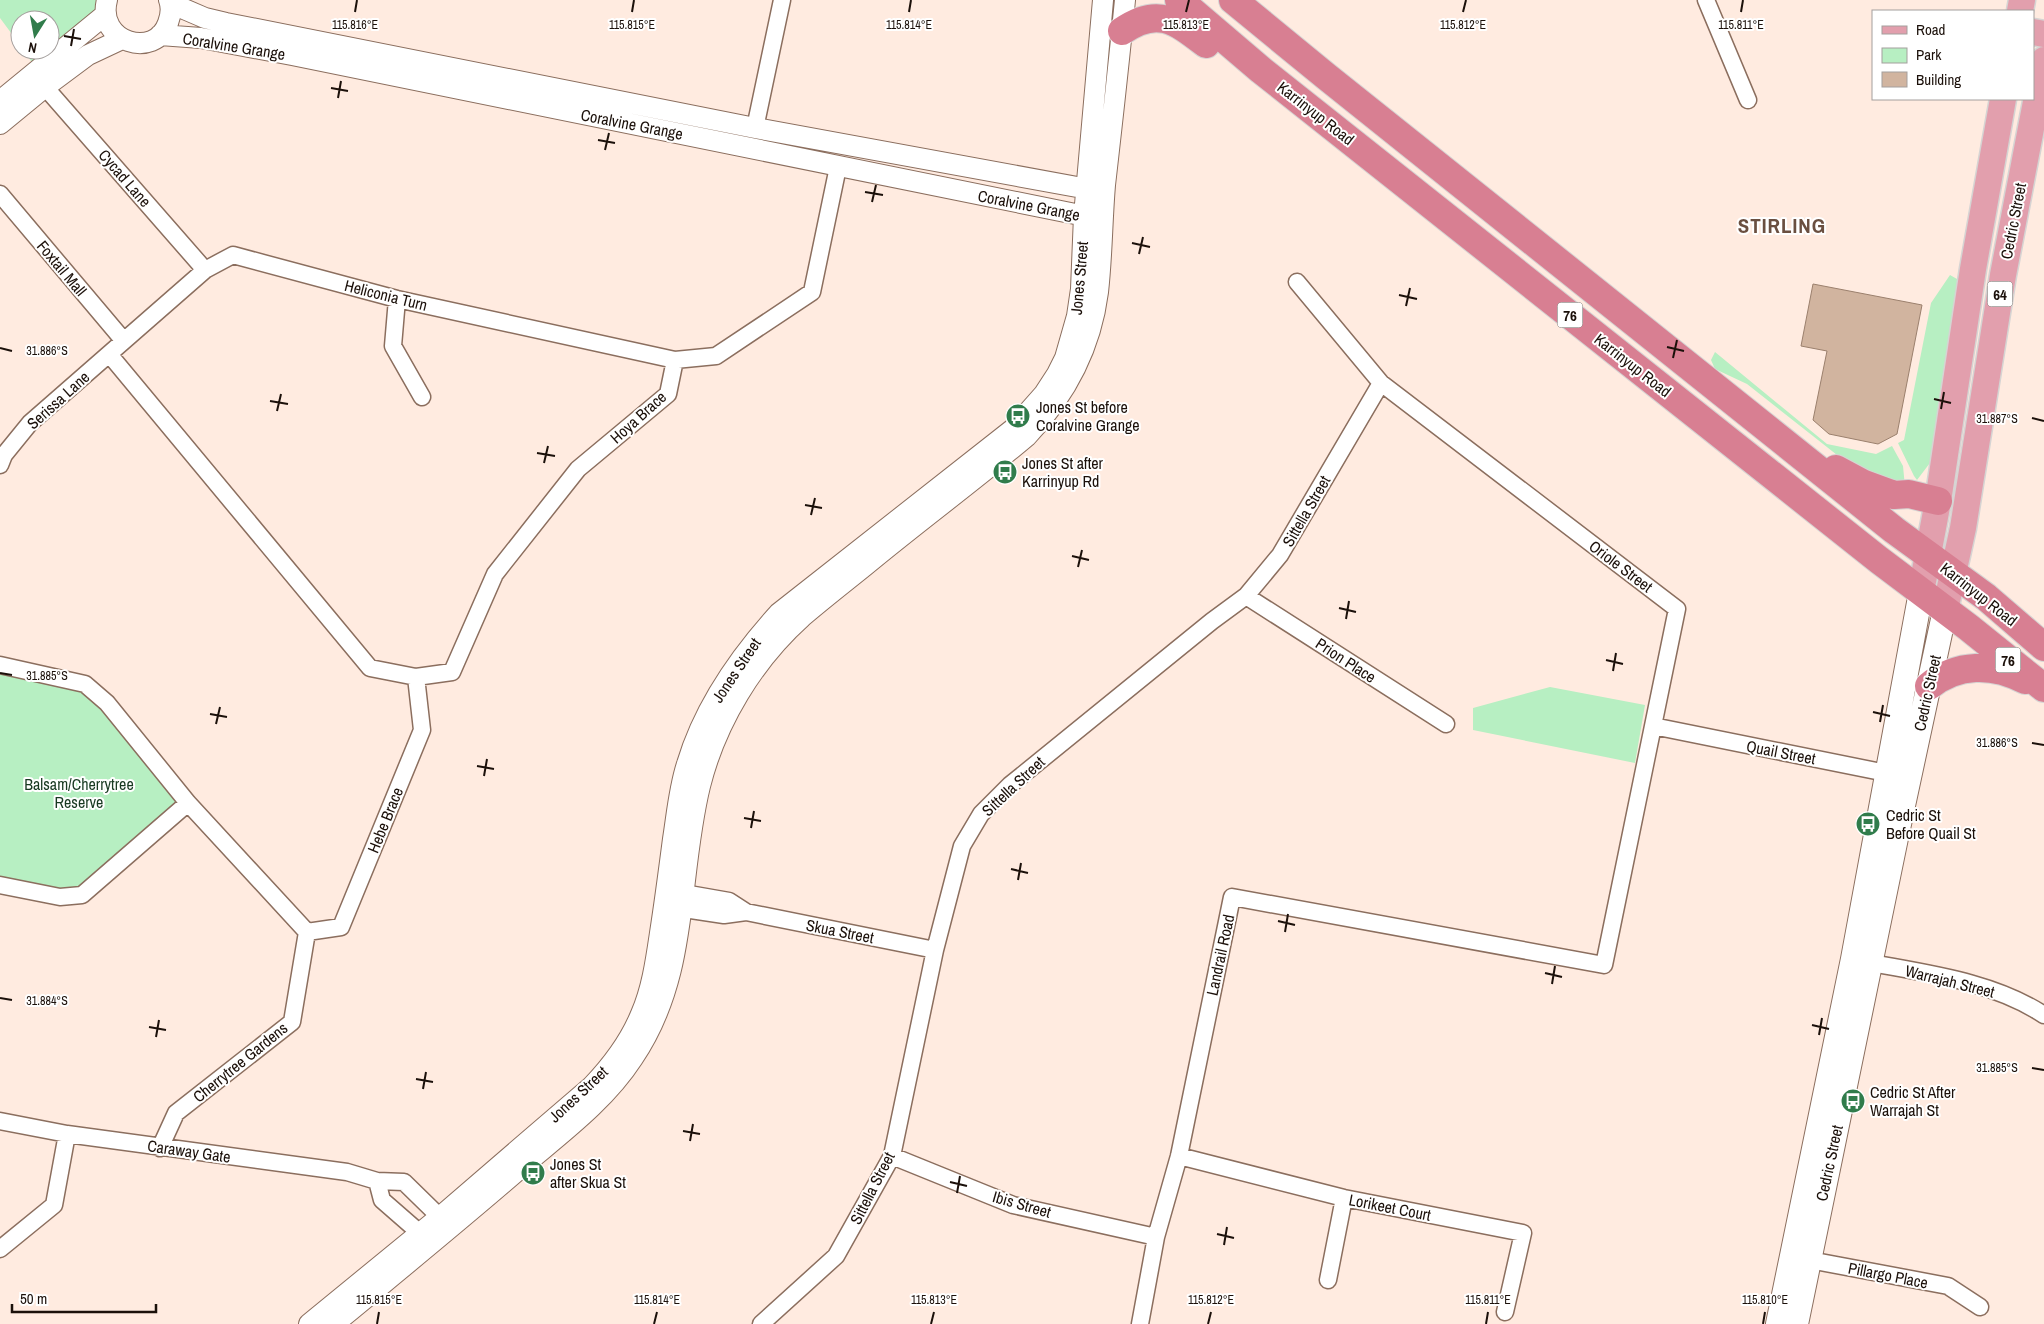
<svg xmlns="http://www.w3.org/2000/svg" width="2044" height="1324" viewBox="0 0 2044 1324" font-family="'Archivo Narrow',sans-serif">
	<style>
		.green { fill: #b7efc2 }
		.building { fill: #d1b49f; stroke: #9b806d }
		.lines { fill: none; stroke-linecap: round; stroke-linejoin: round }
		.minor-casing { stroke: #8b6e5e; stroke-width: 19 }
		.tertiary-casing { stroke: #8b6e5e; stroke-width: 22 }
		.secondary-casing { stroke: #8b6e5e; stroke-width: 26 }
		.primary-casing { stroke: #d6d4d3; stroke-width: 29 }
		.trunk-casing { stroke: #d6d4d3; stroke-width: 30 }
		.minor { stroke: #fff; stroke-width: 16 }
		.tertiary { stroke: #fff; stroke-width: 20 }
		.secondary { stroke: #fff; stroke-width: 24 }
		.primary { stroke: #e29fad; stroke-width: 26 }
		.trunk { stroke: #d87f92; stroke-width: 28 }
		.ticks { fill: none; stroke: #1b100a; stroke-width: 2 }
		.labels { text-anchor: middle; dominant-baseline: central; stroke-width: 4; stroke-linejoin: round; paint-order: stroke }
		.shield { fill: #fff; stroke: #5f5854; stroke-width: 1 }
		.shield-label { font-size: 15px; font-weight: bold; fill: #1b100a }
		.street-label { font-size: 16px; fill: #1b100a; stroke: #fff }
		.poi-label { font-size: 16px; fill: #1b100a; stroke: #fff; text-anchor: start }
		.park-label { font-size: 16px; fill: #183921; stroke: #fff }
		.district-label { font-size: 21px; font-weight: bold; letter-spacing: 1px; fill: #6a4f40; stroke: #fff }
		.ticks-label { font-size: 12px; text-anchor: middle; fill: #1b100a; stroke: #fff; stroke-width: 4; stroke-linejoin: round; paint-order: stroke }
	</style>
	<rect width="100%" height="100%" fill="#ffebe0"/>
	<path class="green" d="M 0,0 L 96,0 L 93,35 L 42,76 L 23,50 L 50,50 L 50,20 L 20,20 L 20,45 L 0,18 Z
		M 1950,275 L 1957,279 L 1961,285 L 1936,455 L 1917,480 L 1914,476 L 1898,443 L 1904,440 L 1931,303 Z
		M 1715,352 L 1827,444 L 1876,454 L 1892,446 L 1903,466 L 1905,487 L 1851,466 L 1747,384 L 1715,369 L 1711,360 Z
		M 0,665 L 85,684 L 188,803 L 82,895 L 0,885 Z
		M 1550,687 L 1645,705 L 1635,763 L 1473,730 L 1473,708 Z"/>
	<path class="building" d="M 1813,284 L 1922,305 L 1897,434 L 1878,444 L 1829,434 L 1813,420 L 1827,351 L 1801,346 Z"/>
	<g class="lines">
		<defs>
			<path id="minor" d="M 1706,0 L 1748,100
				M 45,87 L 205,270
				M 755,128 L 782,0
				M 0,194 L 124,341
				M 397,299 L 393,346 L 422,397
				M 109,354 L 370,668 L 416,677 L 452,672 L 495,574 L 578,469 L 668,394 L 675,360 L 716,356 L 812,292 L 838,167
				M 0,465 L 4,455 L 30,423 L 205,270 L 233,255 L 397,299 L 675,360
				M 1246,596 L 1446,724
				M 0,665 L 85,684 L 107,703 L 188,803 L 307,932 L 292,1022 L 176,1113 L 160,1148
				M 1653,726 L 1896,775
				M 0,885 L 60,897 L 82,895 L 188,803
				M 672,891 L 729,901 L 746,912
				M 671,907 L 724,915 L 746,912 L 935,950
				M 307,932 L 341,927 L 422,730 L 416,677
				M 1861,961 C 1922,973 1991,980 2044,1015
				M 0,1121 L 67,1134 L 347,1172 L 377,1181 L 404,1182 L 448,1225
				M 892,1156 L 1013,1205 L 1156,1237
				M 1179,1156 L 1344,1198 L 1523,1233 L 1505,1312
				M 377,1181 L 382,1200 L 429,1241
				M 0,1249 L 54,1205 L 67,1134
				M 1799,1258 L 1948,1286 L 1980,1307
				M 1328,1280 L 1344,1198
				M 761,1324 L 836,1256 L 892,1156 L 935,950 L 962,846 L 981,814 L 1010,785 L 1212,621 L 1246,596 L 1280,555 L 1381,383
				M 1140,1324 L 1156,1237 L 1179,1156 L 1232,897 L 1604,965 L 1677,609 L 1381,383 L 1297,282"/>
			<path id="tertiary" d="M 107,0 C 96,42 155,60 168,23 C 171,15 172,8 169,0
				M 170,3 L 205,18 L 226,23 L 755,128 L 1099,191
				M 160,35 L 201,38 L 292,55 L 1095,218
				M 0,101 L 106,14
				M 0,124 L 45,87 L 88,55 L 122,39
				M 309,1324 L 441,1216 L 592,1086 C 612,1065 630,1041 641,1014 C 652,989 656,960 660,933 C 665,901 669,870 673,839 C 677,814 679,788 687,764 C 704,707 739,657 779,613 L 1013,429 L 1044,394 L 1057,374 L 1065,358 L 1077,316 L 1081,289 L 1084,216 L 1103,0
				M 334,1324 C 398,1271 462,1219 524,1165 C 563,1132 605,1101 633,1058 C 690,974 677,880 700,786 C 716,722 753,661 802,617 C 823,599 845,582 866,565 C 919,521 975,480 1027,436 C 1065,396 1091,347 1098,292 C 1102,257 1102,221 1105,185 C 1112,124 1119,62 1125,0"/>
			<path id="secondary" d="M 1778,1324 L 1853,959 L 1921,592
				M 1796,1324 L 1896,838 L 1945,610"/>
			<path id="primary" d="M 2020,11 L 2022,0
				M 2033,32 L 2044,34
				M 1921,592 L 1938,501 L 1973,269 L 2003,99
				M 1945,610 L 1963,528 L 2003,275 L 2044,60"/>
			<path id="trunk" d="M 1179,0 L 1261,70 L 1879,560 L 1968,627 L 2044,688
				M 1233,0 L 1327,77 L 1894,530 L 1986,597 L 2044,647
				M 1122,31 C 1158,6 1176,21 1206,44
				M 1836,469 L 1864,484 L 1894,495 L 1909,494 L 1938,501
				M 1929,686 C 1957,663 1993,663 2025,680"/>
		</defs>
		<use href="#minor" class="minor-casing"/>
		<use href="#tertiary" class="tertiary-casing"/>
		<use href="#secondary" class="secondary-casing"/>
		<use href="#primary" class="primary-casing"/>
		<use href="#trunk" class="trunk-casing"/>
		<use href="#minor" class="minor"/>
		<use href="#tertiary" class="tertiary"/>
		<use href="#secondary" class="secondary"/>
		<use href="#primary" class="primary"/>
		<use href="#trunk" class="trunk"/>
	</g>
	<path class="ticks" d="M 355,12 L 357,0M 632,12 L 634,0M 909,12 L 911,0M 1186,12 L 1189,0M 1463,12 L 1466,0M 1741,12 L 1743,0M 64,36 L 81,39M 71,46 L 74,29M 331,88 L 348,91M 338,98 L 341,81M 598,140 L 615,143M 605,150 L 609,133M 865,192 L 883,195M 872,202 L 876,185M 1132,243 L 1150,247M 1139,254 L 1143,237M 1399,295 L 1417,299M 1406,306 L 1410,288M 1667,347 L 1684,351M 0,348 L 12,351M 1673,358 L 1677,340M 1934,399 L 1951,403M 270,401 L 288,404M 1941,409 L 1944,392M 277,411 L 281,394M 2032,418 L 2044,421M 537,453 L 555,456M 544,463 L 548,446M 805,505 L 822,508M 811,515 L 815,498M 1072,556 L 1089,560M 1078,567 L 1082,550M 1339,608 L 1356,612M 1346,619 L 1349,601M 1606,660 L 1623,664M 1613,671 L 1616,653M 0,673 L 12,675M 1873,712 L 1890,716M 210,714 L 227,717M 1880,722 L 1883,705M 216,724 L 220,707M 2032,743 L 2044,745M 477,766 L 494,769M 484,776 L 487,759M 744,818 L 761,821M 751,828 L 754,811M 1011,869 L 1028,873M 1018,880 L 1021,863M 1278,921 L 1295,925M 1285,932 L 1288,914M 1545,973 L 1562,977M 1552,984 L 1555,966M 0,998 L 12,1000M 1812,1025 L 1829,1029M 149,1027 L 166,1030M 1819,1035 L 1822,1018M 156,1037 L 159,1020M 2032,1068 L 2044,1070M 416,1079 L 433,1082M 423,1089 L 426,1072M 683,1131 L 700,1134M 690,1141 L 693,1124M 950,1182 L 967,1186M 957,1193 L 960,1176M 1217,1234 L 1234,1238M 1224,1245 L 1227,1227M 377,1324 L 379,1312M 654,1324 L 657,1312M 931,1324 L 934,1312M 1208,1324 L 1211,1312M 1486,1324 L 1488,1312M 1763,1324 L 1765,1312"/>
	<defs>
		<symbol id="bus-disc" viewBox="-11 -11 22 22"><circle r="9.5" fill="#307c4b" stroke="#fff"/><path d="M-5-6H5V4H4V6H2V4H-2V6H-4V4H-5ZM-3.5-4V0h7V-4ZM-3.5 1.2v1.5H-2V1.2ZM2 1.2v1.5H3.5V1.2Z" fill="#fff"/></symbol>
	</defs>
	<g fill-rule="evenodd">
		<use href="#bus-disc" x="1004" y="402" width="28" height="28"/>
		<use href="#bus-disc" x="991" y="458" width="28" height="28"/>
		<use href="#bus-disc" x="1854" y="810" width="28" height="28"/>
		<use href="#bus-disc" x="1839" y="1087" width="28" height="28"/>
		<use href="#bus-disc" x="519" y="1159" width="28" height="28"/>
	</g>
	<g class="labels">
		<g class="shield">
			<rect x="1987.5" y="281.5" width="25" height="25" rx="4"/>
			<rect x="1557.5" y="302.5" width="25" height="25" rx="4"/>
			<rect x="1995.5" y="647.5" width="25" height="25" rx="4"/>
		</g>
		<g class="shield-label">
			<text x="2000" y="294">64</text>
			<text x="1570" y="315">76</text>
			<text x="2008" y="660">76</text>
		</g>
		<g class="street-label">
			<text transform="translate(234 46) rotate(9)">Coralvine Grange</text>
			<text transform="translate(1316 113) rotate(38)">Karrinyup Road</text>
			<text transform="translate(632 124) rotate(11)">Coralvine Grange</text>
			<text transform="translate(125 178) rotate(49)">Cycad Lane</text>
			<text transform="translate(1029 205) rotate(11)">Coralvine Grange</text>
			<text transform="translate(2013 221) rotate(-79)">Cedric Street</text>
			<text transform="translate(62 268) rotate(50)">Foxtail Mall</text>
			<text transform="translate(1079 278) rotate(-85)">Jones Street</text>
			<text transform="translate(386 295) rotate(14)">Heliconia Turn</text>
			<text transform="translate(1633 365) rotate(38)">Karrinyup Road</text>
			<text transform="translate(58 400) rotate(-42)">Serissa Lane</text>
			<text transform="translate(638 417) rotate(-42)">Hoya Brace</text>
			<text transform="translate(1306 511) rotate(-60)">Sittella Street</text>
			<text transform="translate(1621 566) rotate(37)">Oriole Street</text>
			<text transform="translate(1979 594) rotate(38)">Karrinyup Road</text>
			<text transform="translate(1346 660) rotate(33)">Prion Place</text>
			<text transform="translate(736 670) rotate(-56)">Jones Street</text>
			<text transform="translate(1927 693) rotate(-78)">Cedric Street</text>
			<text transform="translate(1781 752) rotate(11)">Quail Street</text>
			<text transform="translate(1013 786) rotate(-43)">Sittella Street</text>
			<text transform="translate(385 820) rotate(-68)">Hebe Brace</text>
			<text transform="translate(840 931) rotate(11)">Skua Street</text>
			<text transform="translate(1220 955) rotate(-78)">Landrail Road</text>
			<text transform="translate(1950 981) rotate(14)">Warrajah Street</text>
			<text transform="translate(240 1062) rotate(-39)">Cherrytree Gardens</text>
			<text transform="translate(578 1094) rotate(-43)">Jones Street</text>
			<text transform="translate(189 1151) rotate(8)">Caraway Gate</text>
			<text transform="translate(1829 1163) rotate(-78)">Cedric Street</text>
			<text transform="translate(872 1188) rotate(-63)">Sittella Street</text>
			<text transform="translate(1022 1204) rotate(16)">Ibis Street</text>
			<text transform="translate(1390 1207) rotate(11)">Lorikeet Court</text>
			<text transform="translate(1888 1275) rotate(11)">Pillargo Place</text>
		</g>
		<g class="poi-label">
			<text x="1036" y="407">Jones St before<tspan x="1036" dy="18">Coralvine Grange</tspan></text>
			<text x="1022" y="463">Jones St after<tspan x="1022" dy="18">Karrinyup Rd</tspan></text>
			<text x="1886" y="815">Cedric St<tspan x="1886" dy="18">Before Quail St</tspan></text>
			<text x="1870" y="1092">Cedric St After<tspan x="1870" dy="18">Warrajah St</tspan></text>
			<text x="550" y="1164">Jones St<tspan x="550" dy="18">after Skua St</tspan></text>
		</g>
		<g class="park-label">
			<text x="79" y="784">Balsam/Cherrytree<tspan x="79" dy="18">Reserve</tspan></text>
		</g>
		<g class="district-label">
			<text x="1782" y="225">STIRLING</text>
		</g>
	</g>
	<g class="ticks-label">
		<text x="355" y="29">115.816°E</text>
		<text x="632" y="29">115.815°E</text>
		<text x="909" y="29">115.814°E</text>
		<text x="1186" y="29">115.813°E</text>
		<text x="1463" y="29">115.812°E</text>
		<text x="1741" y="29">115.811°E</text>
		<text x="47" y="355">31.886°S</text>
		<text x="1997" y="423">31.887°S</text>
		<text x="47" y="680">31.885°S</text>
		<text x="1997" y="747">31.886°S</text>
		<text x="47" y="1005">31.884°S</text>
		<text x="1997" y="1072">31.885°S</text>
		<text x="379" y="1304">115.815°E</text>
		<text x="657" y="1304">115.814°E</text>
		<text x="934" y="1304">115.813°E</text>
		<text x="1211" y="1304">115.812°E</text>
		<text x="1488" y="1304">115.811°E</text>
		<text x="1765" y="1304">115.810°E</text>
	</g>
	<rect x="1872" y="10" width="162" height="90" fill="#ffffff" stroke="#a49f9d"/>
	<rect x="1882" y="26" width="25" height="8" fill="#e29fad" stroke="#a49f9d"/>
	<text x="1916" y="35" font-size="15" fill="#1b100a">Road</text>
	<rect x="1882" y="48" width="25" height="15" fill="#b7efc2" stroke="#a49f9d"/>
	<text x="1916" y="60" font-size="15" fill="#1b100a">Park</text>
	<rect x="1882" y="72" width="25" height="15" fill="#d1b49f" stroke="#a49f9d"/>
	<text x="1916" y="85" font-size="15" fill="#1b100a">Building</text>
	<g transform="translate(35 35) rotate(191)"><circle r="24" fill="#ffffff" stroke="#a49f9d"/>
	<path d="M0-4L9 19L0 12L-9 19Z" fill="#307c4b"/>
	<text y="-8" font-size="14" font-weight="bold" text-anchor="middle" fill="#1b100a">N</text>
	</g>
	<path d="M12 1304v8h144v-8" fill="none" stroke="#1b100a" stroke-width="2.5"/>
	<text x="20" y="1304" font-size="15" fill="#1b100a" stroke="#ffffff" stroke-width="4" paint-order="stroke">50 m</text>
</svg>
